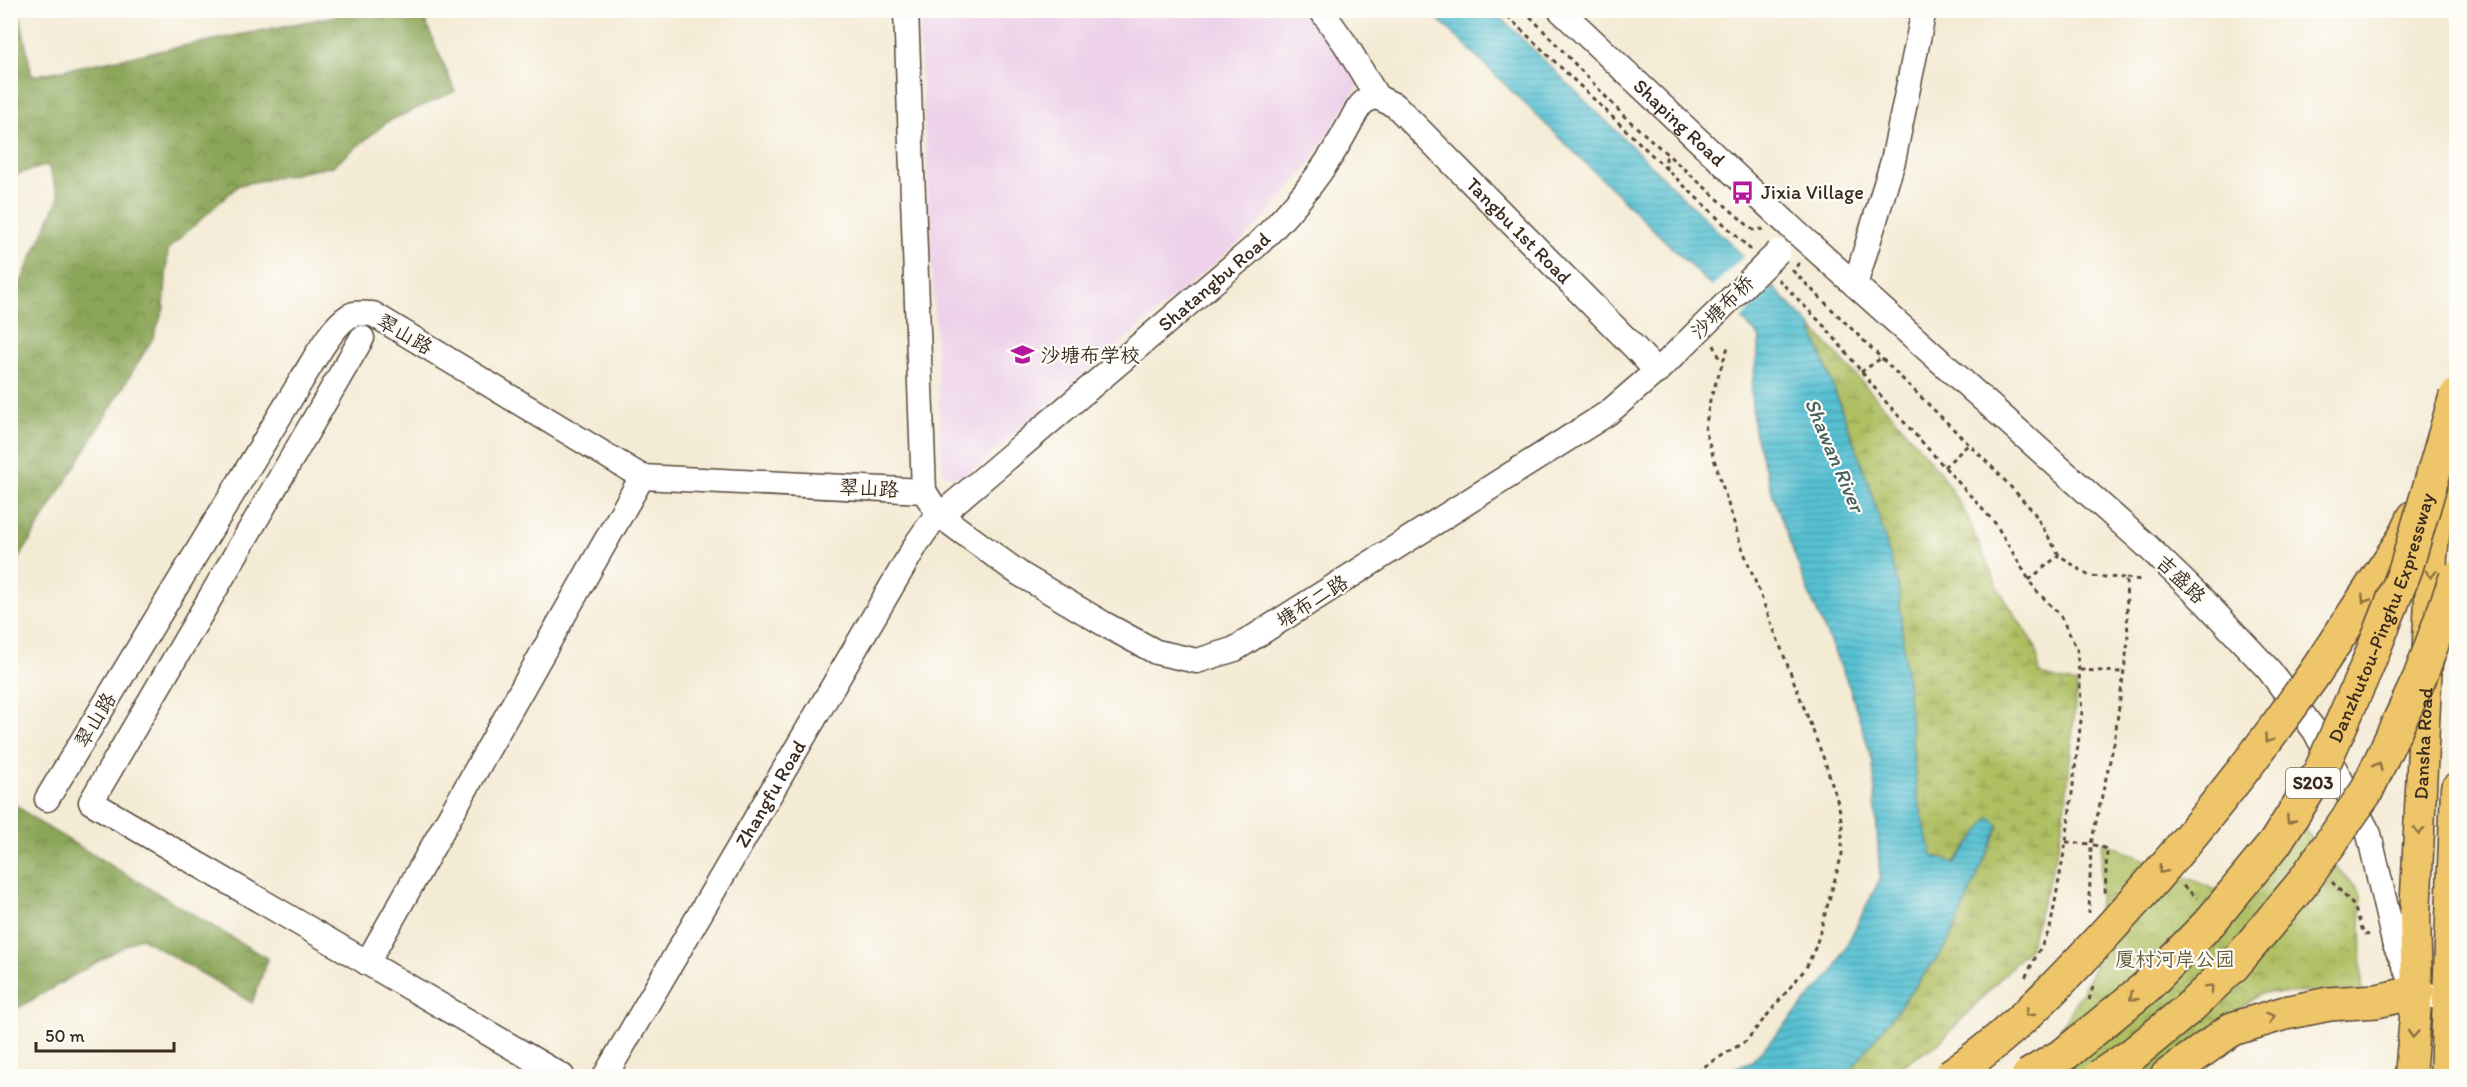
<svg xmlns="http://www.w3.org/2000/svg" width="2467" height="1087" viewBox="0 0 2467 1087" font-family="Itim,'LXGW WenKai TC',sans-serif">
	<style>
		.built { fill: #edd1e9 }
		.forest { fill: url(#forest-crowns); stroke: #63683b; stroke-width: 1.5 }
		.wetland { fill: url(#wetland-marsh); stroke: #757440; stroke-width: 1.5 }
		.park { fill: url(#park-crowns); stroke: #757440; stroke-width: 1.5 }
		.water { fill: url(#water-rules); stroke: #497678; stroke-width: 1.5 }
		.pier { fill: #f4ebd5 }
		.lines { fill: none; stroke-linecap: round; stroke-linejoin: round }
		.minor-casing { stroke: #574739; stroke-width: 27 }
		.major-casing { stroke: #574739; stroke-width: 33 }
		.highway-casing { stroke: #574739; stroke-width: 36 }
		.path { stroke: #574739; stroke-width: 3; stroke-dasharray: 4.5 4.5; stroke-linecap: butt }
		.minor { stroke: #fff; stroke-width: 24 }
		.major { stroke: #eec569; stroke-width: 30 }
		.highway { stroke: #eec569; stroke-width: 33 }
		.minor-bridge-casing { stroke: #574739; stroke-width: 27; stroke-linecap: butt }
		.highway-bridge-casing { stroke: #574739; stroke-width: 36; stroke-linecap: butt }
		.minor-bridge { stroke: #fff; stroke-width: 24 }
		.highway-bridge { stroke: #eec569; stroke-width: 33 }
		.oneway { stroke: #8c7040 }
		.labels { text-anchor: middle; dominant-baseline: central; stroke-width: 4.5; stroke-linejoin: round; paint-order: stroke }
		.shield { fill: #fdfcf7; stroke: #75695f; stroke-width: 1.5 }
		.shield-label { font-size: 18px; font-weight: bold; fill: #3b2a1e }
		.street-label { font-size: 20px; fill: #3b2a1e; stroke: #fdfcf7 }
		.poi-label { font-size: 20px; fill: #3b2a1e; stroke: #fdfcf7; text-anchor: start }
		.park-label { font-size: 20px; fill: #5e5732; stroke: #fdfcf7 }
		.water-label { font-size: 21px; font-style: italic; fill: #455f5d; stroke: #fdfcf7 }
	</style>
	<defs>
		<pattern id="forest-crowns" width="20" height="18" patternUnits="userSpaceOnUse" patternTransform="scale(1.5)"><rect width="20" height="18" fill="#8ba658"/><path d="M2 6a3 3 0 1 1 6 0M12 15a3 3 0 1 1 6 0" fill="none" stroke="#738748"/></pattern>
		<pattern id="wetland-marsh" width="20" height="14" patternUnits="userSpaceOnUse" patternTransform="scale(1.5)"><rect width="20" height="14" fill="#afbf62"/><path d="M1 5h8M5 5V1M11 12h8M15 12V8" fill="none" stroke="#909b50"/></pattern>
		<pattern id="park-crowns" width="20" height="18" patternUnits="userSpaceOnUse" patternTransform="scale(1.5)"><rect width="20" height="18" fill="#afbf62"/><path d="M2 6a3 3 0 1 1 6 0M12 15a3 3 0 1 1 6 0" fill="none" stroke="#909b50"/></pattern>
		<pattern id="water-rules" width="6" height="5" patternUnits="userSpaceOnUse" patternTransform="scale(1.5)"><rect width="6" height="5" fill="#57c1d3"/><path d="M0 2.5h6" fill="none" stroke="#499dab"/></pattern>
	</defs>
	<rect width="100%" height="100%" fill="#fdfcf7"/>
	<filter id="ink" filterUnits="userSpaceOnUse"><feTurbulence type="fractalNoise" baseFrequency=".0167" numOctaves="2"/><feDisplacementMap in="SourceGraphic" scale="12" xChannelSelector="R" yChannelSelector="G"/><feConvolveMatrix kernelMatrix="1 2 1 2 8 2 1 2 1" color-interpolation-filters="sRGB"/></filter>
	<filter id="wash" filterUnits="userSpaceOnUse"><feTurbulence type="fractalNoise" baseFrequency=".008" numOctaves="4" result="noise"/><feDisplacementMap in="SourceGraphic" scale="24" xChannelSelector="R" yChannelSelector="G"/><feGaussianBlur stdDeviation="1.35" result="paint"/><feColorMatrix in="noise" values="0 0 0 0 0 0 0 0 0 0 0 0 0 0 0 0 0 1.4 0 .05"/><feComposite in="paint" operator="in"/></filter>
	<g filter="url(#wash)">
		<rect width="100%" height="100%" fill="#f4ebd5"/>
		<path class="built" d="M 918,11 L 1309,11 L 1360,83 L 1306,169 L 1271,211 L 1249,234 L 963,478 L 943,475 Z"/>
		<path class="forest" d="M 11,10 L 19,11 L 32,76 L 360,11 L 421,11 L 455,91 L 387,122 L 333,166 L 239,185 L 168,249 L 164,308 L 153,338 L 11,572 L 11,304 L 59,197 L 48,165 L 11,176 Z
			M 11,801 L 40,823 L 268,959 L 252,1003 L 140,937 L 11,1012 Z"/>
		<path class="wetland" d="M 1811,326 L 1899,423 L 1939,471 L 1967,516 L 1998,588 L 2036,648 L 2040,675 L 2077,684 L 2066,803 L 2058,848 L 2029,948 L 1938,1044 L 1885,1076 L 1846,1076 L 1947,945 L 1999,826 L 1990,818 L 1954,863 L 1932,855 L 1917,795 L 1906,674 L 1870,487 Z"/>
		<path class="park" d="M 2296,820 L 2361,895 L 2362,992 L 2260,993 L 2160,1076 L 2026,1076 L 2054,1039 L 2094,970 L 2103,842 L 2216,890 Z"/>
		<path class="water" d="M 1430,11 L 1494,11 L 1732,245 L 1811,326 L 1870,487 L 1898,584 L 1917,795 L 1932,855 L 1955,863 L 1990,817 L 1999,826 L 1947,945 L 1846,1076 L 1714,1076 L 1752,1061 L 1833,972 L 1880,879 L 1873,762 L 1849,686 L 1807,589 L 1774,498 L 1754,431 L 1751,391 L 1760,338 L 1702,277 Z"/>
		<path class="pier" d="M 1746,254 L 1774,284 L 1740,320 L 1710,289 Z"/>
	</g>
	<g filter="url(#ink)">
		<g class="lines">
			<defs>
				<g id="minor">
					<path d="M 906,10 L 924,491 L 939,515 L 1020,574 L 1106,625 L 1156,652 L 1197,661 L 1235,649 L 1608,413 L 1667,362"/>
					<path d="M 1321,10 L 1346,45 L 1377,97"/>
					<path id="s1" d="M 1560,10 L 1797,233 L 2146,545 L 2205,602 L 2269,670 L 2315,731 L 2369,834 L 2394,942 L 2417,992 L 2456,1002"/>
					<path id="s2" d="M 1377,97 L 1396,106 L 1637,350 L 1657,372"/>
					<path d="M 1855,285 L 1893,161 L 1924,10"/>
					<path d="M 362,338 L 91,802 L 562,1076"/>
					<path d="M 47,799 L 301,381 C 312,364 334,320 354,314 C 359,313 367,314 373,314 L 642,477 L 924,491"/>
					<path d="M 367,963 L 642,477"/>
					<path id="s3" d="M 605,1076 L 917,543 L 931,523 L 1256,246 C 1293,210 1325,171 1349,125 C 1356,112 1361,98 1377,97"/>
				</g>
				<g id="major">
					<path id="s4" d="M 2410,1076 L 2417,992 L 2415,916 L 2432,556 L 2439,489"/>
					<path d="M 2445,1076 L 2456,788"/>
				</g>
				<path id="highway" d="M 2314,674 L 2404,538 L 2414,517
					M 2167,1076 L 2232,1029 L 2285,1013 L 2329,1004 L 2377,1001 L 2417,992"/>
			</defs>
			<use href="#minor" class="minor-casing"/>
			<use href="#major" class="major-casing"/>
			<use href="#highway" class="highway-casing"/>
			<path class="path" d="M 1501,10 L 1751,250
				M 1524,10 L 1624,116 L 1753,230 L 1763,229
				M 1666,170 L 1666,158 L 1669,156
				M 1799,263 L 1793,271 L 1996,471 L 2033,511 L 2059,555 L 2089,576 L 2126,578 L 2128,641 L 2114,743 L 2091,844 L 2089,913
				M 1778,279 L 1827,329 L 1886,402 L 1995,523 L 2034,588 L 2060,615 L 2077,649 L 2082,712 L 2066,842 L 2050,929 L 2024,980
				M 1714,345 L 1721,361
				M 1861,372 L 1883,357
				M 1944,467 L 1968,445
				M 2126,578 L 2142,580
				M 2029,580 L 2059,555
				M 2080,670 L 2123,672
				M 2066,842 L 2091,844 L 2107,849 L 2105,895
				M 2332,882 L 2354,906 L 2364,934 L 2370,935
				M 2183,886 L 2197,898
				M 2089,1000 L 2094,984
				M 1689,1076 L 1746,1041 L 1806,968 L 1816,946 L 1842,854 L 1842,826 L 1839,806 L 1825,762 L 1740,542 L 1705,430 L 1710,400 L 1729,344"/>
			<use href="#minor" class="minor"/>
			<use href="#major" class="major"/>
			<use href="#highway" class="highway"/>
			<defs>
				<path id="minor-bridge" d="M 1667,362 L 1778,252"/>
				<g id="highway-bridge">
					<path d="M 1950,1076 C 2008,1037 2056,987 2103,936 C 2180,853 2249,766 2314,674"/>
					<path id="s5" d="M 2028,1076 L 2066,1053 L 2146,987 L 2210,922 L 2275,843 L 2320,772 L 2367,666 L 2406,568 L 2456,396"/>
					<path d="M 2100,1076 L 2132,1055 L 2189,1008 L 2234,965 L 2301,885 L 2366,792 L 2420,677 L 2456,578"/>
				</g>
			</defs>
			<use href="#minor-bridge" class="minor-bridge-casing"/>
			<use href="#highway-bridge" class="highway-bridge-casing"/>
			<use href="#minor-bridge" class="minor-bridge"/>
			<use href="#highway-bridge" class="highway-bridge"/>
		</g>
		<defs><path id="oneway-chevron" d="M-2-3.5L2.5 0L-2 3.5" fill="none" stroke-width="1.6" stroke-linecap="round" stroke-linejoin="round" transform="scale(1.5)"/></defs>
		<g class="oneway">
			<use href="#oneway-chevron" transform="translate(2431 574) rotate(93)"/>
			<use href="#oneway-chevron" transform="translate(2365 599) rotate(123)"/>
			<use href="#oneway-chevron" transform="translate(2268 739) rotate(125)"/>
			<use href="#oneway-chevron" transform="translate(2378 766) rotate(-64)"/>
			<use href="#oneway-chevron" transform="translate(2290 820) rotate(123)"/>
			<use href="#oneway-chevron" transform="translate(2419 831) rotate(93)"/>
			<use href="#oneway-chevron" transform="translate(2162 870) rotate(131)"/>
			<use href="#oneway-chevron" transform="translate(2210 988) rotate(-45)"/>
			<use href="#oneway-chevron" transform="translate(2133 997) rotate(140)"/>
			<use href="#oneway-chevron" transform="translate(2029 1013) rotate(136)"/>
			<use href="#oneway-chevron" transform="translate(2271 1017) rotate(-18)"/>
			<use href="#oneway-chevron" transform="translate(2413 1034) rotate(94)"/>
		</g>
	</g>
	<defs>
		<symbol id="bus-bare" viewBox="-9 -9 18 18"><path d="M-5-6H5V4H4V6H2V4H-2V6H-4V4H-5ZM-3.5-4V0h7V-4ZM-3.5 1.2v1.5H-2V1.2ZM2 1.2v1.5H3.5V1.2Z" fill="#b5179e" stroke="#fdfcf7" stroke-width="2.5" paint-order="stroke"/></symbol>
		<symbol id="school-bare" viewBox="-9 -9 18 18"><path d="M0-5L7-2L0 1L-7-2ZM-4 1L0 2.5L4 1V4Q0 6-4 4Z" fill="#b5179e" stroke="#fdfcf7" stroke-width="2.5" paint-order="stroke"/></symbol>
	</defs>
	<g fill-rule="evenodd">
		<use href="#bus-bare" x="1726" y="176" width="33" height="33"/>
		<use href="#school-bare" x="1006" y="338" width="33" height="33"/>
	</g>
	<g class="labels">
		<rect class="shield" x="2286" y="768" width="54" height="30" rx="4.5"/>
		<g class="shield-label">
			<text x="2313" y="783">S203</text>
		</g>
		<g class="street-label">
			<text stroke="none"><textPath href="#s1" startOffset="164">Shaping Road</textPath></text>
			<text stroke="none"><textPath href="#s2" startOffset="196">Tangbu 1st Road</textPath></text>
			<text stroke="none"><textPath href="#s3" startOffset="1014">Shatangbu Road</textPath></text>
			<text transform="translate(1722 307) rotate(-45)">沙塘布桥</text>
			<text transform="translate(405 334) rotate(30)">翠山路</text>
			<text transform="translate(869 488) rotate(3)">翠山路</text>
			<text transform="translate(2181 579) rotate(44)">吉盛路</text>
			<text transform="translate(1312 601) rotate(-32)">塘布二路</text>
			<text stroke="none"><textPath href="#s5" startOffset="592">Danzhutou-Pinghu Expressway</textPath></text>
			<text transform="translate(95 720) rotate(-59)">翠山路</text>
			<text stroke="none"><textPath href="#s4" startOffset="333">Dansha Road</textPath></text>
			<text stroke="none"><textPath href="#s3" startOffset="327">Zhangfu Road</textPath></text>
		</g>
		<g class="poi-label">
			<text x="1761" y="192">Jixia Village</text>
			<text x="1040" y="355">沙塘布学校</text>
		</g>
		<g class="park-label">
			<text x="2175" y="959">厦村河岸公园</text>
		</g>
		<g class="water-label">
			<text transform="translate(1835 455) rotate(67)">Shawan River</text>
		</g>
	</g>
	<rect width="2467" height="1087" fill="none" stroke="#fdfcf7" stroke-width="36"/>
	<path d="M36 1042v9h138v-9" fill="none" stroke="#3b2a1e" stroke-width="3"/>
	<text x="45" y="1042" font-size="18" fill="#3b2a1e" stroke="#fdfcf7" stroke-width="4.5" paint-order="stroke">50 m</text>
</svg>
